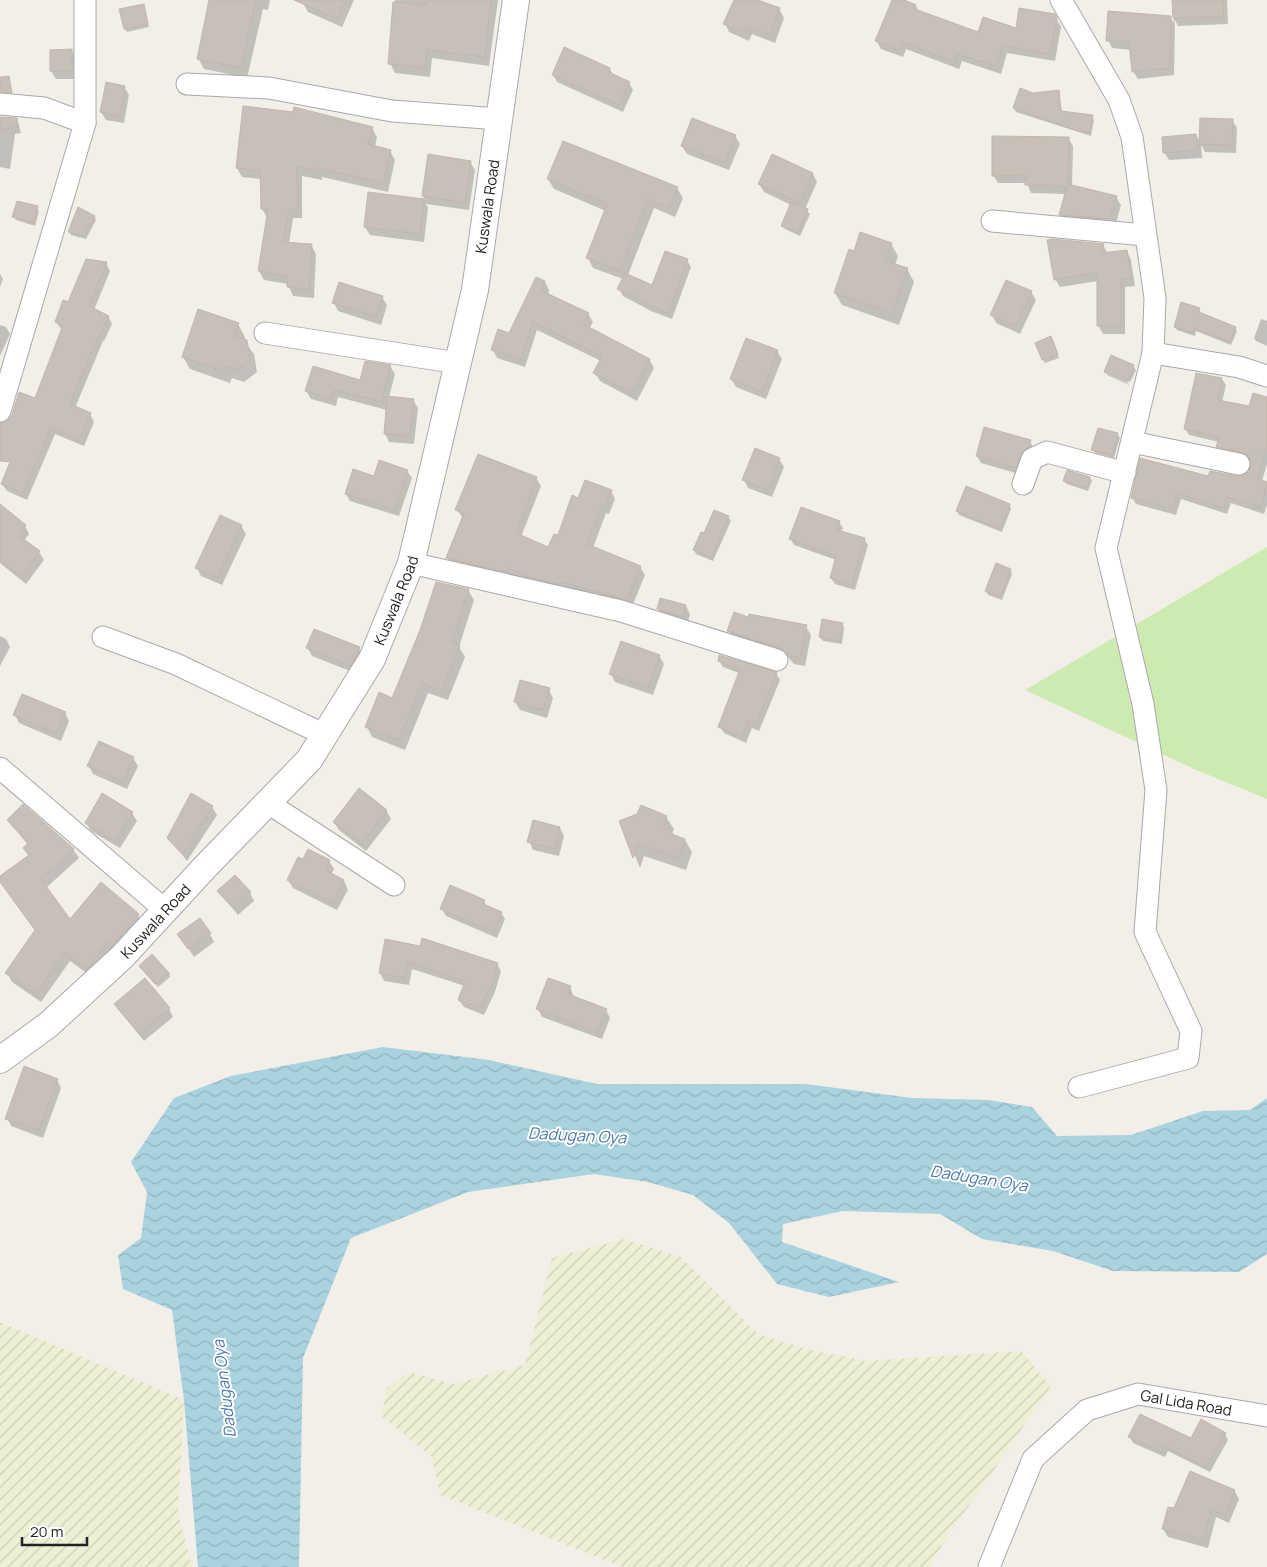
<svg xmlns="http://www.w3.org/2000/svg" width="1267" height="1567" viewBox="0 0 1267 1567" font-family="Manrope,sans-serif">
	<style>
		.farmland { fill: url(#farmland-furrows) }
		.grass { fill: #cdebb0 }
		.water { fill: url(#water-waves) }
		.shadow { fill: #0003 }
		.building { fill: #c7bfb8; stroke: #c4b6ab }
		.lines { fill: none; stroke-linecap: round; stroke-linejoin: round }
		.minor-casing { stroke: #a9a9a9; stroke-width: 23 }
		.tertiary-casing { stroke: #a9a9a9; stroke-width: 28 }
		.minor { stroke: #fff; stroke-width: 21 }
		.tertiary { stroke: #fff; stroke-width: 26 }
		.labels { text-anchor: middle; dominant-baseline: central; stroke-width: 4; stroke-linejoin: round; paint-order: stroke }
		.street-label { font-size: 15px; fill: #222; stroke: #fff }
		.water-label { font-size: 16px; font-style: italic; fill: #4a7aab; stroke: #fff }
	</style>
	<defs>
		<pattern id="farmland-furrows" width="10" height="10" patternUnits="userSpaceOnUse" patternTransform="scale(1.25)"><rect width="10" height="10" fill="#eef0d5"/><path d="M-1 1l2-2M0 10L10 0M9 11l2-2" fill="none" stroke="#ccceb7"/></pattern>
		<pattern id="water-waves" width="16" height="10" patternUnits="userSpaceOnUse" patternTransform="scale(1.25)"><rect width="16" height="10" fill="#aad3df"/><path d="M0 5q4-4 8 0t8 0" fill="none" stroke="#92b5bf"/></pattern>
	</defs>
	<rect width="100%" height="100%" fill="#f2efe9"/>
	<path class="farmland" d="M 624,1239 L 681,1257 L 759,1335 L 815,1351 L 866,1361 L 1021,1351 L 1051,1386 L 942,1545 L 930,1567 L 623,1567 L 440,1495 L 432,1457 L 382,1416 L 386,1389 L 409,1372 L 453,1384 L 525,1365 L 552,1258 Z
		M 0,1322 L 184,1400 L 178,1512 L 192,1567 L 0,1567 Z"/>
	<path class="grass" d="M 1267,547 L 1267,799 L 1194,769 L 1025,690 Z"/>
	<path class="water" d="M 383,1047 L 489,1060 L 597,1084 L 806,1084 L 912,1098 L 989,1100 L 1032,1107 L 1057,1136 L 1131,1135 L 1203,1111 L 1250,1110 L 1267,1098 L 1267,1254 L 1239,1272 L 1113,1271 L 1053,1251 L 982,1239 L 940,1214 L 843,1211 L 783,1224 L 782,1242 L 899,1282 L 829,1297 L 777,1284 L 729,1223 L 693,1195 L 648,1182 L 594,1174 L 468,1192 L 351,1238 L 303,1358 L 299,1567 L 198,1567 L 184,1400 L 172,1310 L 123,1289 L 118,1255 L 141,1238 L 147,1192 L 131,1162 L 174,1098 L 231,1076 Z"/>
	<path class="shadow" d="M 210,0 L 270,0 L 268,10 L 263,9 L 247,78 L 204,69 L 198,58 Z
		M 305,0 L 354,0 L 342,27 L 308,12 L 303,3 Z
		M 395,0 L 498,0 L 489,66 L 432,58 L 430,77 L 395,73 L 390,63 Z
		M 736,0 L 755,0 L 779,9 L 784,18 L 775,43 L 752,34 L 749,41 L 729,32 L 725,23 Z
		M 893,0 L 900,0 L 916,6 L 919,12 L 979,34 L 1017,29 L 1054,15 L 1061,27 L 1055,61 L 1007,53 L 1001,74 L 962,61 L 959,69 L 906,49 L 903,57 L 881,49 L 876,40 Z
		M 1173,0 L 1227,0 L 1228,24 L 1178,26 L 1175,20 L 1174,75 L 1138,79 L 1133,71 L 1131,50 L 1112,48 L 1108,40 L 1170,17 L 1174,23 Z
		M 143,5 L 149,27 L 127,32 L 125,29 Z
		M 72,51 L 76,59 L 76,79 L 56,79 L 51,71 Z
		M 610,69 L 613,75 L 629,83 L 633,90 L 623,112 L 557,82 L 553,75 Z
		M 124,87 L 129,95 L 124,123 L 106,120 L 101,112 Z
		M 1058,91 L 1062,112 L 1092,117 L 1094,120 L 1091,136 L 1016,112 L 1014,108 Z
		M 0,118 L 16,119 L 19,125 L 21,133 L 15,134 L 10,169 L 0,167 Z
		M 1232,120 L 1237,128 L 1236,153 L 1205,152 L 1201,144 L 1202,158 L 1169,160 L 1164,152 L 1196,135 L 1201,143 Z
		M 372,128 L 377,137 L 375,147 L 390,151 L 395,160 L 388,192 L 322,177 L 322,180 L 302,176 L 302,218 L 293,218 L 289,244 L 311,245 L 316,254 L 314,298 L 293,296 L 288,284 L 264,280 L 259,271 L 268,219 L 262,209 L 262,179 L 242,177 L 237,168 Z
		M 735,136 L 740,144 L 729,170 L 687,154 L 682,146 Z
		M 1068,138 L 1073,146 L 1072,186 L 1116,197 L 1121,205 L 1115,227 L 1065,222 L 1060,214 L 1066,194 L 1031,193 L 1027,183 L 998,183 L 993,175 Z
		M 470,162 L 475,170 L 469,210 L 426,204 L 428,208 L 424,242 L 370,235 L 365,227 L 369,193 L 425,200 L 423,196 Z
		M 813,174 L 817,182 L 805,209 L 810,214 L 800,236 L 785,229 L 783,226 L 791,205 L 764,192 L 759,184 Z
		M 548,179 L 677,188 L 683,198 L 675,217 L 654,208 L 628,275 L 653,287 L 687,260 L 691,267 L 672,319 L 651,311 L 623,296 L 619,289 L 623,279 L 593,268 L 588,258 L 606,211 L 554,189 Z
		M 37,208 L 39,211 L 35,226 L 16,220 L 14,217 Z
		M 94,216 L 96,220 L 86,239 L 71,235 L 69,231 Z
		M 891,244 L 898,256 L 895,265 L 907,269 L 914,282 L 899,325 L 842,305 L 835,293 L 854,252 Z
		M 1103,245 L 1108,254 L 1127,251 L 1131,260 L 1135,286 L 1125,287 L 1125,334 L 1103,334 L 1098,325 L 1098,281 L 1060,287 L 1055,279 Z
		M 106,263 L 110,271 L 94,310 L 108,316 L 112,324 L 104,341 L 103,341 L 75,408 L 90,414 L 94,422 L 84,446 L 55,434 L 27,500 L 7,491 L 2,484 L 62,330 L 56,322 L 69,304 Z
		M 0,274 L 3,279 L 0,287 Z
		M 545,282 L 549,290 L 548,295 L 588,314 L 593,322 L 589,329 L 649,359 L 654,368 L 637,401 L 600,381 L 595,373 L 601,361 L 537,330 L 525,367 L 497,358 L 493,350 L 510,334 Z
		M 1031,292 L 1036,300 L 1020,334 L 996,323 L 992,315 Z
		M 382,297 L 387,305 L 381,325 L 338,311 L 334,303 Z
		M 1199,309 L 1201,314 L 1235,328 L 1237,331 L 1231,345 L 1196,331 L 1195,336 L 1177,330 L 1175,327 Z
		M 1261,319 L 1267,321 L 1267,346 L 1256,341 L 1254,338 Z
		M 238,324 L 245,337 L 244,341 L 254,354 L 257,372 L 244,382 L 232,378 L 230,383 L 190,369 L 183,357 Z
		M 0,325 L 6,327 L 10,334 L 0,356 Z
		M 1053,341 L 1059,358 L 1045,363 L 1043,360 Z
		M 777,351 L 782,359 L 766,399 L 736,387 L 731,379 Z
		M 390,366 L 395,374 L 389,397 L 413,400 L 418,408 L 414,444 L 389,442 L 385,434 L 387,410 L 338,397 L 336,406 L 311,399 L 306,391 L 361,382 Z
		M 1133,366 L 1136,370 L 1130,382 L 1105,372 Z
		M 1107,374 L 1129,384 L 1129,385 L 1107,375 Z
		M 1222,379 L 1226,385 L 1222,402 L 1250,408 L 1267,398 L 1267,464 L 1262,481 L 1267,483 L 1267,505 L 1264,514 L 1231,503 L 1227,514 L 1181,499 L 1176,515 L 1136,504 L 1132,497 L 1209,477 L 1237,478 L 1250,473 L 1252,461 L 1221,453 L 1217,446 L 1219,442 L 1189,435 L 1185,429 Z
		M 1099,429 L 1118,435 L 1120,438 L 1114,458 L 1095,453 L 1093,449 Z
		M 1030,441 L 1033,447 L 1019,474 L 981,463 L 977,456 Z
		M 779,459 L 784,467 L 772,497 L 748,488 L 744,480 Z
		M 407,471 L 412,478 L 399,516 L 350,501 L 346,494 L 375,478 Z
		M 536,478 L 541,486 L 521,537 L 549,548 L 558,537 L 579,499 L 611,491 L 615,499 L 609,514 L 606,513 L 593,548 L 640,567 L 645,575 L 632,607 L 530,584 L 513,575 L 511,579 L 452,566 L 447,558 L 463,518 L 457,510 Z
		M 1090,478 L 1092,481 L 1088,491 L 1067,484 L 1064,481 Z
		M 1009,505 L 1011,509 L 1002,532 L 959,515 L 957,511 Z
		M 714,512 L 728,517 L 731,521 L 713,561 L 696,554 L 694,550 L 705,534 Z
		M 0,514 L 25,526 L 29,534 L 24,541 L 39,552 L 44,560 L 26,584 L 0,563 Z
		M 839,522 L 843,528 L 841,533 L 864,539 L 868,545 L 855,590 L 835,584 L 831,578 L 836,560 L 794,545 L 791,539 Z
		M 241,526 L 246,534 L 222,585 L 201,576 L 197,568 Z
		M 1010,570 L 1012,574 L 1002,600 L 988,595 L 986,591 Z
		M 468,590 L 474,600 L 459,647 L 465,657 L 448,700 L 428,693 L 405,750 L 372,737 L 367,727 L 393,699 Z
		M 686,606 L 690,614 L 687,625 L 663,617 L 659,609 Z
		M 749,618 L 806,627 L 811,635 L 805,666 L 794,664 L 787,656 L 734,639 L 729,631 Z
		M 842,624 L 844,628 L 842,644 L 823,641 L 820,637 Z
		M 0,636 L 6,639 L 10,647 L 0,666 Z
		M 308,648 L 359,648 L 363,656 L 355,673 L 312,656 Z
		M 659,656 L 664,664 L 653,695 L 615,682 L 611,674 Z
		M 719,660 L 776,673 L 780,680 L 759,731 L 752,728 L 746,743 L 724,733 L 720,727 L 739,673 L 723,667 Z
		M 549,690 L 553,698 L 547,718 L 520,710 L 515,702 Z
		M 65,713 L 69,721 L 61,741 L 19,723 L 15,715 Z
		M 133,758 L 138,766 L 127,789 L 93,774 L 89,766 Z
		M 192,795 L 212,807 L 217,815 L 187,861 L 169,838 Z
		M 386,810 L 391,819 L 366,851 L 339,830 L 334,822 Z
		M 132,813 L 137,821 L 120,848 L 91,831 L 86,823 Z
		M 666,817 L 674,829 L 672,834 L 685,840 L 692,852 L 686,870 L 644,856 L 640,868 L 621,822 Z
		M 8,820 L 73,849 L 79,858 L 46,888 L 70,921 L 138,915 L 143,924 L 92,977 L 70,961 L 41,1002 L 12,982 L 7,973 L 48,948 L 0,880 L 0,877 L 29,856 L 24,849 L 28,845 Z
		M 560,828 L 564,836 L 559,856 L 533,850 L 529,841 Z
		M 304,861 L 329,861 L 334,869 L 331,875 L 344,881 L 348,890 L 337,910 L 293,888 L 288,880 Z
		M 219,892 L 250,893 L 254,901 L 238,915 Z
		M 484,901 L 487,907 L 501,913 L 505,919 L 497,938 L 446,916 L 442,909 Z
		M 210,934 L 214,942 L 194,957 L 184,942 Z
		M 386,941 L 497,964 L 501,971 L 495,992 L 484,1015 L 464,1007 L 459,1000 L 465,986 L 412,969 L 409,985 L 384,981 L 380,973 Z
		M 143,970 L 168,973 L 170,977 L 158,987 Z
		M 570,987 L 574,997 L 606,1010 L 610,1018 L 602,1039 L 542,1017 L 538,1009 Z
		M 116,1005 L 169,1009 L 173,1017 L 144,1041 Z
		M 57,1080 L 61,1088 L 43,1138 L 11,1126 L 7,1118 Z
		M 1225,1434 L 1228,1440 L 1210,1472 L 1168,1451 L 1165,1457 L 1133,1443 L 1130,1437 L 1191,1439 Z
		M 1234,1490 L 1239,1499 L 1229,1523 L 1216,1517 L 1208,1548 L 1168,1537 L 1163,1529 L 1174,1510 Z"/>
	<path class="building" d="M 209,0 L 256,0 L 241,68 L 197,59 Z
		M 294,0 L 346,0 L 337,19 Z
		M 428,0 L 491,0 L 485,57 L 427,50 L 426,68 L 388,64 L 393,2 L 427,5 Z
		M 734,0 L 758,0 L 780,8 L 770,35 L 747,27 L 744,33 L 723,24 Z
		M 892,0 L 904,0 L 916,5 L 915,9 L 978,32 L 983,17 L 1016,28 L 1019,8 L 1055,14 L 1057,18 L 1050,54 L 1003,46 L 996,66 L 957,54 L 954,62 L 902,42 L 898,50 L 875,41 Z
		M 1172,0 L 1223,0 L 1224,17 L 1173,18 Z
		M 144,4 L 148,24 L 124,29 L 119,9 Z
		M 1108,11 L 1171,16 L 1170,68 L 1132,72 L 1129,42 L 1106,41 Z
		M 564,47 L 610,68 L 609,72 L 630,82 L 619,105 L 552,75 Z
		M 72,49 L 72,71 L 50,71 L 50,50 Z
		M 9,76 L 12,93 L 0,92 L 0,77 Z
		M 106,82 L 125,86 L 120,116 L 100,112 Z
		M 1020,88 L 1033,93 L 1059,90 L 1061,111 L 1093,115 L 1090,133 L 1078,131 L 1013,108 Z
		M 243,106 L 293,112 L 294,107 L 373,127 L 368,144 L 391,150 L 383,183 L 317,168 L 317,171 L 297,167 L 298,209 L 289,209 L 283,242 L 312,244 L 309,289 L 287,287 L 287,276 L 258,271 L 268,209 L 261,209 L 260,171 L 236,168 Z
		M 0,117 L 17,118 L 18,127 L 0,130 Z
		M 692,118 L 736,135 L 725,163 L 681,146 Z
		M 1200,118 L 1233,119 L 1232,145 L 1199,144 Z
		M 1196,134 L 1198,150 L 1163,153 L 1162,137 Z
		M 992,136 L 1069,137 L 1068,184 L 1117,196 L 1110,219 L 1059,215 L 1067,186 L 1025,185 L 1026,175 L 992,176 Z
		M 563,141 L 678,187 L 669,208 L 648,199 L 620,271 L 586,258 L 607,204 L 547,179 Z
		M 428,154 L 471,161 L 465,203 L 422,196 Z
		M 772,154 L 813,173 L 800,203 L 758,184 Z
		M 368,192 L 424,199 L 420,234 L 364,227 Z
		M 17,201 L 38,206 L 34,223 L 12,217 Z
		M 791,202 L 808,209 L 798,233 L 781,226 Z
		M 78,207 L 95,216 L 84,236 L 68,232 Z
		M 860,232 L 892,243 L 885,261 L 908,268 L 892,313 L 834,293 L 849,249 L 854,251 Z
		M 1052,239 L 1104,244 L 1101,253 L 1127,250 L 1131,278 L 1121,280 L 1121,326 L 1097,326 L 1097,273 L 1054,280 L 1047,240 Z
		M 665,251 L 688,259 L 668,313 L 645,304 L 646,303 L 617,289 L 625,273 L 652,285 Z
		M 86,259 L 107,262 L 89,306 L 109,316 L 100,335 L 99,334 L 70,404 L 91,413 L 79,440 L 51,427 L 23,493 L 1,484 L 10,462 L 0,461 L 0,423 L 8,420 L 12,415 L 19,392 L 35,398 L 63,325 L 55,322 L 63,300 L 68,302 Z
		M 536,277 L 545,281 L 542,291 L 589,313 L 583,324 L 650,359 L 632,393 L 593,373 L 602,356 L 533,322 L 521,359 L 491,350 L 498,329 L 509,333 Z
		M 1006,280 L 1032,291 L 1016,326 L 990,315 Z
		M 339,282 L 383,296 L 376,317 L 332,303 Z
		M 1181,302 L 1200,308 L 1199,312 L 1236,327 L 1230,342 L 1194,328 L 1193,333 L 1174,327 Z
		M 198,309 L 239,323 L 234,336 L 247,340 L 250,360 L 237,370 L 225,366 L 223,371 L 182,357 Z
		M 1051,336 L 1058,354 L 1042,360 L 1035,343 Z
		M 746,338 L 778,350 L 762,392 L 730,379 Z
		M 1111,355 L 1134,365 L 1127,382 L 1104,372 Z
		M 365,361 L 391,365 L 381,402 L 334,390 L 331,399 L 305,391 L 313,366 L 360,380 Z
		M 1196,373 L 1222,378 L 1218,400 L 1249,406 L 1253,393 L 1267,397 L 1267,446 L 1257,478 L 1267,482 L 1261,507 L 1227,497 L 1224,508 L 1177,493 L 1173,509 L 1131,498 L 1140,458 L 1208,476 L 1210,471 L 1237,476 L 1249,472 L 1251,461 L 1247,454 L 1216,447 L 1219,437 L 1184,429 Z
		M 387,396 L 414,399 L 410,436 L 384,434 Z
		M 984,427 L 1031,440 L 1028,447 L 1020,454 L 1016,468 L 976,456 Z
		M 1098,428 L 1118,433 L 1112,455 L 1091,450 Z
		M 755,448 L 780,458 L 768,490 L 742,480 Z
		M 478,454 L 537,477 L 516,533 L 548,547 L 554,534 L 558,535 L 572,495 L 578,498 L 585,480 L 612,490 L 605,507 L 602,506 L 587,544 L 641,566 L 627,600 L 561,582 L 560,584 L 525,576 L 509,568 L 507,572 L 446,558 L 464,513 L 455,510 Z
		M 379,460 L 408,470 L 395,510 L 345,494 L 353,469 L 374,476 Z
		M 1067,470 L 1090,477 L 1087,488 L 1063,481 Z
		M 966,486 L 1010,504 L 1000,529 L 956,511 Z
		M 0,504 L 26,525 L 18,535 L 40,551 L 21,576 L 0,561 Z
		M 801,507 L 840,521 L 837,530 L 865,538 L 852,585 L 830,578 L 836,556 L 789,539 Z
		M 714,510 L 729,516 L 711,558 L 693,550 L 701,532 L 704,533 Z
		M 220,515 L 242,525 L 217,578 L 195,568 Z
		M 996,563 L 1011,569 L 1000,597 L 985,591 Z
		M 436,582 L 469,589 L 452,642 L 460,645 L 442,691 L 422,683 L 399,740 L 365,727 L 379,692 L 392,698 L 420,630 Z
		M 660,598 L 686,605 L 683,617 L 657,609 Z
		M 734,612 L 748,617 L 749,614 L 807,625 L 800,658 L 789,656 L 781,648 L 727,631 Z
		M 822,619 L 843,623 L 840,641 L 819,637 Z
		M 314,629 L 360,647 L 350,666 L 306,648 Z
		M 621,641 L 660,655 L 648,688 L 609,674 Z
		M 719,655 L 777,672 L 756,725 L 748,722 L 742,737 L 718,727 L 740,669 L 718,661 Z
		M 520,680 L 550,688 L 543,710 L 514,702 Z
		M 22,694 L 66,712 L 56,733 L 13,715 Z
		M 99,741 L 134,757 L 123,782 L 87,766 Z
		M 359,788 L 387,810 L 361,844 L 333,822 Z
		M 102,793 L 133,812 L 115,841 L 85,823 Z
		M 191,793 L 213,806 L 182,854 L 167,838 Z
		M 23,804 L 74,849 L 41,879 L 70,919 L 101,882 L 139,914 L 112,945 L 108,942 L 87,969 L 64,953 L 36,994 L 5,973 L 35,930 L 0,882 L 0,876 L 29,855 L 23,848 L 28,843 L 7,820 Z
		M 641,805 L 667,816 L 664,824 L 674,835 L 685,839 L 679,858 L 638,844 L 633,858 L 619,821 L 637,814 Z
		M 533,820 L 560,827 L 555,849 L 527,842 Z
		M 308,849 L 330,860 L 325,870 L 344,880 L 333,903 L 287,880 L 298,857 L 303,859 Z
		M 235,875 L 251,892 L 233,908 L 217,891 Z
		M 450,885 L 485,900 L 483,904 L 502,912 L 494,932 L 440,909 Z
		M 200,918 L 211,933 L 188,949 L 177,934 Z
		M 422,938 L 498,963 L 492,984 L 480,1008 L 458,1000 L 465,981 L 408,962 L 405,978 L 379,973 L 385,939 L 420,946 Z
		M 152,954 L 170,974 L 167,974 L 155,984 L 139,966 Z
		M 145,978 L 170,1008 L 139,1034 L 114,1004 Z
		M 548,978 L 571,986 L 568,994 L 607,1009 L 597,1032 L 536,1009 Z
		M 24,1066 L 58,1079 L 39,1130 L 5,1119 Z
		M 1140,1414 L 1191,1438 L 1201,1419 L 1226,1433 L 1206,1467 L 1164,1446 L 1162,1452 L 1128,1437 Z
		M 1190,1471 L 1235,1490 L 1225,1515 L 1212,1510 L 1203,1540 L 1162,1529 L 1168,1507 L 1174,1508 Z"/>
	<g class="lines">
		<defs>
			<g id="minor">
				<path d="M 1061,0 L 1119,100 L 1132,137 L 1155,298 L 1153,353 L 1106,548 L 1143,704 L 1156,790 L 1145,932 L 1191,1031 L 1188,1058 L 1079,1087"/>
				<path d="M 187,84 L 269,88 L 392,111 L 499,119"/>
				<path d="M 0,104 L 44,108 L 85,123"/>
				<path d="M 992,221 L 1145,235"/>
				<path d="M 265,333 L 458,363"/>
				<path d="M 1153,353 L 1239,367 L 1267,376"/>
				<path d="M 0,411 L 85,123 L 85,0"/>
				<path d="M 1132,442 L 1239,464"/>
				<path d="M 1023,484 L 1032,459 L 1047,452 L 1125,473"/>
				<path d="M 411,563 L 621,611 L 777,660"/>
				<path d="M 103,637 L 176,664 L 325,735"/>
				<path d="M 0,768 L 165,910"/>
				<path d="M 268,803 L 394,885"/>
				<path id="s1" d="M 989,1567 L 1033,1459 L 1087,1410 L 1138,1394 L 1267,1416"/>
			</g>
			<g id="tertiary">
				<path id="s2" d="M 0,1060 L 48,1025 L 122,957 L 206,866 L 309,760 L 372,659 L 411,563 L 475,290 L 516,0"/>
			</g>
		</defs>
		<use href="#minor" class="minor-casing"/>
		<use href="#tertiary" class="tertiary-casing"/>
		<use href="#minor" class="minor"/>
		<use href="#tertiary" class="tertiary"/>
	</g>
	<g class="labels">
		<g class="street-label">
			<text stroke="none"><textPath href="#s2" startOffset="1019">Kuswala Road</textPath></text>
			<text stroke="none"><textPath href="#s2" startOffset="614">Kuswala Road</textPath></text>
			<text stroke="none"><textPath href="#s2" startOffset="209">Kuswala Road</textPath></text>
			<text stroke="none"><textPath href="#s1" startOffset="292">Gal Lida Road</textPath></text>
		</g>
		<g class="water-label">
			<text transform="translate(577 1135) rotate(3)">Dadugan Oya</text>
			<text transform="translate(979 1178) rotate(9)">Dadugan Oya</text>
			<text transform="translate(224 1389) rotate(-97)">Dadugan Oya</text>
		</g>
	</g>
	<path d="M22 1537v8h65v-8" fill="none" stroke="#222222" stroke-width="2.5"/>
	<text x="30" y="1537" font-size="15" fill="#222222" stroke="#ffffff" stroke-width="4" paint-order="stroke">20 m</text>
</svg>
